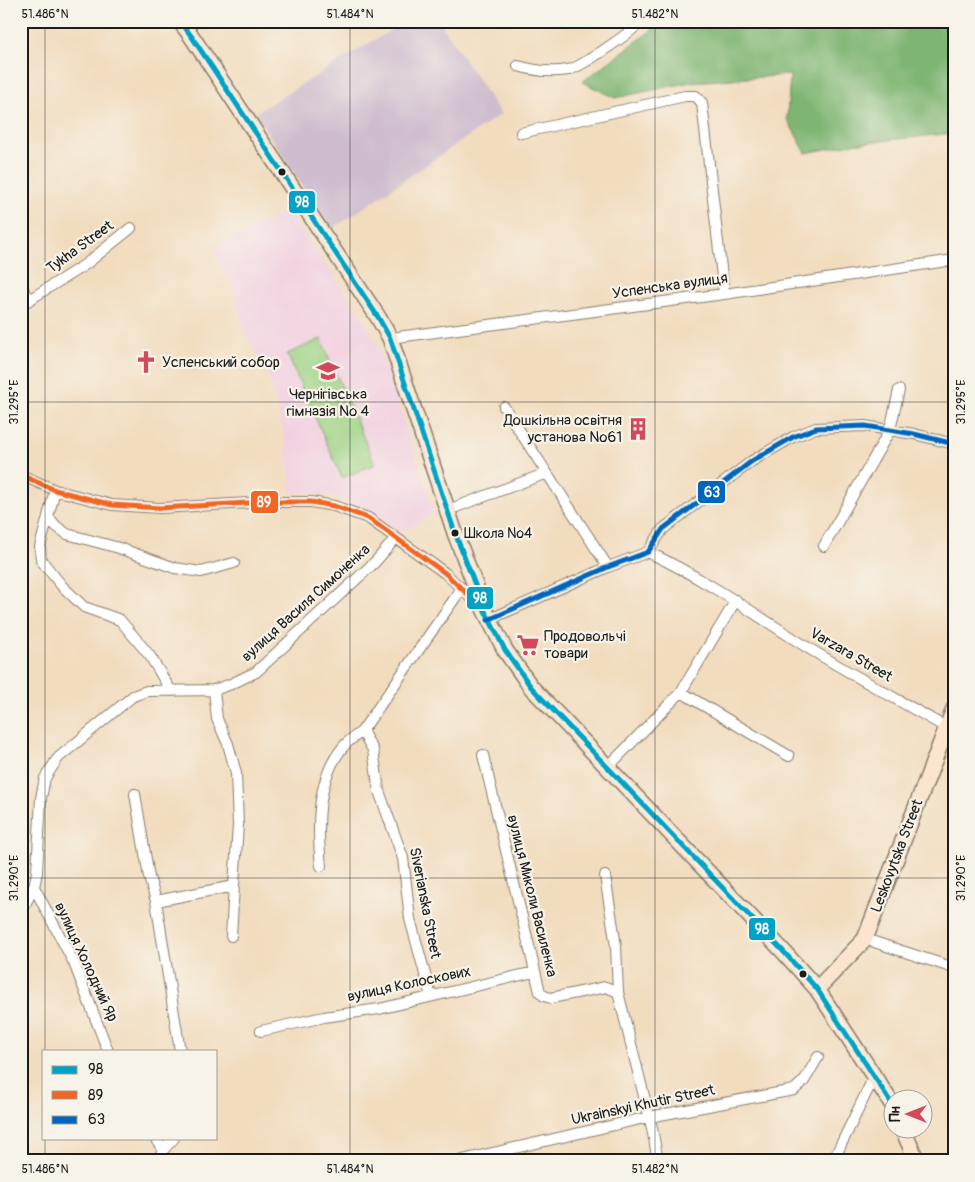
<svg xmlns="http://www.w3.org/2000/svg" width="975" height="1182" viewBox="0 0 975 1182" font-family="Pangolin,sans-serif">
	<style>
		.built { fill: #f2cfe1 }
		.industrial { fill: #cfbdcf }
		.green { fill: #9dd385; stroke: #5c7850 }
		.forest { fill: #7eb572; stroke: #4d6847 }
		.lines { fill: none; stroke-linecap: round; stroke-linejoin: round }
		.street-casing { stroke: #877c6d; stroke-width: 12 }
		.secondary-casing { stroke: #877c6d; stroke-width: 18 }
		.street { stroke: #fff; stroke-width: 10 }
		.secondary { stroke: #fbe5cf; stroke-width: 15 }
		.bus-1-casing { stroke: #f7f3e8; stroke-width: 9 }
		.bus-2-casing { stroke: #f7f3e8; stroke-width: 9 }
		.bus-3-casing { stroke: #f7f3e8; stroke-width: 9 }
		.bus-1 { stroke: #01a2c5; stroke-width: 5 }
		.bus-2 { stroke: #f26522; stroke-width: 5 }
		.bus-3 { stroke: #0065bd; stroke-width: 5 }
		.ticks { fill: none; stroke: #1c1c1c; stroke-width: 1; stroke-opacity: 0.45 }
		.bus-dot { fill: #1c1c1c; stroke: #f7f3e8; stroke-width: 2 }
		.labels { text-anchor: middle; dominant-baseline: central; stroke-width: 4.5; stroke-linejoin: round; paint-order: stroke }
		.bus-label { font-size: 14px; fill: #1c1c1c; stroke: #f7f3e8; text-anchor: start }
		.street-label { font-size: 15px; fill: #1c1c1c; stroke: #f7f3e8 }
		.poi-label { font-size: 15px; fill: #1c1c1c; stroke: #f7f3e8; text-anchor: start }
		.line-badge { stroke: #f7f3e8; stroke-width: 2 }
		.badge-label { font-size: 14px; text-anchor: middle; font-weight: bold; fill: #fff }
		.neatline { fill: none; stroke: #1c1c1c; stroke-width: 2 }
		.ticks-label { font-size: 12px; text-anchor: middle; fill: #1c1c1c }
	</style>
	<rect width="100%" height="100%" fill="#f7f3e8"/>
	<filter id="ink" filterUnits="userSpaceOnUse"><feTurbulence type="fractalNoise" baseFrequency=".02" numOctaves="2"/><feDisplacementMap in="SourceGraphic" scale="10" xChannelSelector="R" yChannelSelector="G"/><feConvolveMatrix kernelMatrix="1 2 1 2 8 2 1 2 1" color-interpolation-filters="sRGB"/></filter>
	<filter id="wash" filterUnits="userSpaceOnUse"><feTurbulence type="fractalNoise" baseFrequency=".0096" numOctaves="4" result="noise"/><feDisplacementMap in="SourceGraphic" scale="20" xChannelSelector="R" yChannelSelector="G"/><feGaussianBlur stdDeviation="1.12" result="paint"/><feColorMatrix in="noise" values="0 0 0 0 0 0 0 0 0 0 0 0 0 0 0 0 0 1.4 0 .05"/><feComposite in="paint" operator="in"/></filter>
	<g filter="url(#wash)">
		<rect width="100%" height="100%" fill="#f2dcbe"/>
		<path class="built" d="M 286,211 L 352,301 L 371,331 L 388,369 L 395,395 L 413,447 L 434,514 L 402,532 L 370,512 L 338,498 L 315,493 L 290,492 L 291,481 L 284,435 L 268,373 L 245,333 L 231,282 L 213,250 Z"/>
		<path class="industrial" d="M 406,21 L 439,21 L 501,114 L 331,230 L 255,113 Z"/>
		<path class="green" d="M 321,339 L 375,464 L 342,478 L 287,354 Z"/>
		<path class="forest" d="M 664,21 L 954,21 L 954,133 L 851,144 L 806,153 L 787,119 L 790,75 L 691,82 L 615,98 L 582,82 Z"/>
	</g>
	<g filter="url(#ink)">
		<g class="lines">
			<defs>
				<path id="street" d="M 185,27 L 194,21
					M 518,66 C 535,71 550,73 568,70 C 580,68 632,32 641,21
					M 521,133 L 685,96 L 696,96 L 702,103 L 724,294
					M 21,284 L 28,301
					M 21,305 L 86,264 L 131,228
					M 390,338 L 724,294 L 954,260
					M 504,407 L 608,567
					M 21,475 L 55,490 L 112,505 L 160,508 L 265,502 L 311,502 L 334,506 L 368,518 L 445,573 L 482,608
					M 55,490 L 40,547 L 41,560 L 62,586 L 84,607 L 120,620 L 150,656 L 171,691
					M 448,510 L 547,473
					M 48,517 L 56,526 L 67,534 L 119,548 L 175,568 L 201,572 L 234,563
					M 824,546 L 890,430 L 899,390
					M 648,552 C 705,579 753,613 805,646 C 854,676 904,703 954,732
					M 488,620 L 608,567 L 648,552 L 663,529 L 752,461 L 793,437 L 816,428 L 865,426 L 914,434 L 954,444
					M 681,692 L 789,756
					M 362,731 L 373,750 L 379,791 L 403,858 L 410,919 L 431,996
					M 483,755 L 540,992 L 544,996 L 551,998 L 606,987 L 618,992
					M 607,768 L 681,692 L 736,600
					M 135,794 L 149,877 L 156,901 L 180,1051
					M 321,866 C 317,827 316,778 344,746 C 349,740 356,736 362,731 L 462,588
					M 605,876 L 616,946 L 618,992 L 652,1128 L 658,1161
					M 34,887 L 74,963 L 108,1051
					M 156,901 L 234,886 L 238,825 L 236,773 L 228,744 L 217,719 L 214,690
					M 21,912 L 34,887 L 37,872 L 41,798 L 45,778 L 58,758 L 133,696 L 147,691 L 214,690 L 231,684 L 256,672 L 375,562 L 396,538
					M 231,936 L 234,886
					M 865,939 L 954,968
					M 261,1031 L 324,1017 L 379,1009 L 534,972
					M 155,1138 L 163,1150
					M 158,1161 L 163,1150 L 174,1138
					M 458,1161 L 649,1117 L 794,1090 L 804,1081 L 818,1057
					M 833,1161 L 874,1077"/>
				<path id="secondary" d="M 180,21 L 192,37 L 378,317 L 390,338 L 455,533 L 485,611 L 505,650 L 531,687 L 783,951 L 817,989 L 892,1104
					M 817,989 L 865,939 L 954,709
					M 903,1130 L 917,1161"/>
			</defs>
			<use href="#street" class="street-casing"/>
			<use href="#secondary" class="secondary-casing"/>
			<use href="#street" class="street"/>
			<use href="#secondary" class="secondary"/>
			<defs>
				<path id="bus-1" d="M 180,21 L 192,37 L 378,317 L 390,338 L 455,533 L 485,611 L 505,650 L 531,687 L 783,951 L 817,989 L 892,1104"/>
				<path id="bus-2" d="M 21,475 L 55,490 L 112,505 L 160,508 L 265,502 L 311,502 L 334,506 L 368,518 L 445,573 L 480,606"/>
				<path id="bus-3" d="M 488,620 L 608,567 L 648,552 L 663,529 L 752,461 L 793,437 L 816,428 L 865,426 L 914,434 L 954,444"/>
			</defs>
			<use href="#bus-1" class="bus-1-casing"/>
			<use href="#bus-2" class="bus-2-casing"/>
			<use href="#bus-3" class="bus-3-casing"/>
			<use href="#bus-1" class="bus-1"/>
			<use href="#bus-2" class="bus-2"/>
			<use href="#bus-3" class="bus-3"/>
		</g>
	</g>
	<path class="ticks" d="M 45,21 L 45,1051M 350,21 L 350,1161M 655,21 L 655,1161M 21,402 L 954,402M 21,878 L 954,878M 45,1138 L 45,1161"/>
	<defs>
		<symbol id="church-bare" viewBox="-9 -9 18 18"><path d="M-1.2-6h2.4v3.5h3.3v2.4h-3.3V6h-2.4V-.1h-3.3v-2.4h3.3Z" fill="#d1495b" stroke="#f7f3e8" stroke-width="2.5" paint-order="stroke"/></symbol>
		<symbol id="school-bare" viewBox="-9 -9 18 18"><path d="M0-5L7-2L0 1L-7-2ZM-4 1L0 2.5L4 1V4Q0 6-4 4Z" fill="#d1495b" stroke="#f7f3e8" stroke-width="2.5" paint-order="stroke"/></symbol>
		<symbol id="building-bare" viewBox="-9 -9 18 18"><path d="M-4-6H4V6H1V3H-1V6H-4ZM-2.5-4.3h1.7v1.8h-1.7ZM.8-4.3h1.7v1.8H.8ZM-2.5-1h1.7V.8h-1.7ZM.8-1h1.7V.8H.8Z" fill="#d1495b" stroke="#f7f3e8" stroke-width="2.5" paint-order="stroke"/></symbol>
		<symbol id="supermarket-bare" viewBox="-9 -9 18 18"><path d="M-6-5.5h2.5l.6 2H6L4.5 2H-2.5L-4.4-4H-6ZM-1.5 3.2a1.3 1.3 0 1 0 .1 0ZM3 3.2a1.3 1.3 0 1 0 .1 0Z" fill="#d1495b" stroke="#f7f3e8" stroke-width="2.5" paint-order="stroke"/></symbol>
	</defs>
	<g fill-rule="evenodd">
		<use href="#church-bare" x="130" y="346" width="32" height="32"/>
		<use href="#school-bare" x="312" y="355" width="32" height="32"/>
		<use href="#building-bare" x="622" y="413" width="32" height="32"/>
		<use href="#supermarket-bare" x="512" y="629" width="32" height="32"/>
	</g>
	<g class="bus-dot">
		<circle cx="282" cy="172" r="4.5"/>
		<circle cx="455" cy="533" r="4.5"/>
		<circle cx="803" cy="974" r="4.5"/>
	</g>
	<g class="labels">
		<g class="bus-label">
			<text x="464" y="533">Школа №4</text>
		</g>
		<g class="street-label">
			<text transform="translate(80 247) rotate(-36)">Tykha Street</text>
			<text transform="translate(670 286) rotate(-8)">Успенська вулиця</text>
			<text transform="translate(306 603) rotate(-42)">вулиця Василя Симоненка</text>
			<text transform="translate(851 655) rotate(30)">Varzara Street</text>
			<text transform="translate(897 856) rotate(-69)">Leskovytska Street</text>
			<text transform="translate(532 896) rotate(76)">вулиця Миколи Василенка</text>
			<text transform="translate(425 903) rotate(79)">Siverianska Street</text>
			<text transform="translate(86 962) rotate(65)">вулиця Холодний Яр</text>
			<text transform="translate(409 984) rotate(-12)">вулиця Колоскових</text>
			<text transform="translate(643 1105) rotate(-12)">Ukrainskyi Khutir Street</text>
		</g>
		<g class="poi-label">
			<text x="162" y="362">Успенський собор</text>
			<text x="328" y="394" text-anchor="middle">Чернігівська<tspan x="328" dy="17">гімназія № 4</tspan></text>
			<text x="622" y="420" text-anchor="end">Дошкільна освітня<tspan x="622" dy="17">установа №61</tspan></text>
			<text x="544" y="636">Продовольчі<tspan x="544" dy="17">товари</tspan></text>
		</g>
	</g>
	<g class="line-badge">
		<rect x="288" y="190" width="28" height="24" rx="5" fill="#01a2c5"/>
		<rect x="697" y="480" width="29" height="24" rx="5" fill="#0065bd"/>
		<rect x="250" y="490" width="29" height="24" rx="5" fill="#f26522"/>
		<rect x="466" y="586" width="28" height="24" rx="5" fill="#01a2c5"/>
		<rect x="748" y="917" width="28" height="24" rx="5" fill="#01a2c5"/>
	</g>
	<g class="badge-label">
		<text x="302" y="207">98</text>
		<text x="712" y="497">63</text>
		<text x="264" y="507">89</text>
		<text x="480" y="603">98</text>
		<text x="762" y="934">98</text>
	</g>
	<rect width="975" height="1182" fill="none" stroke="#f7f3e8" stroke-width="55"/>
	<rect x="42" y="1050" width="175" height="90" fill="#f7f3e8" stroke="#9f9d96"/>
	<rect x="52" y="1066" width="25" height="8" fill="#01a2c5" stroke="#9f9d96"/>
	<text x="88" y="1074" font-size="15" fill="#1c1c1c">98</text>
	<rect x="52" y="1091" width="25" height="8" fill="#f26522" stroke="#9f9d96"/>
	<text x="88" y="1100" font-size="15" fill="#1c1c1c">89</text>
	<rect x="52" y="1116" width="25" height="8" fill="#0065bd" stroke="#9f9d96"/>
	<text x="88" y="1124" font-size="15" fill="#1c1c1c">63</text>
	<g transform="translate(908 1114) rotate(270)"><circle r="24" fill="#f7f3e8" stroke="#9f9d96"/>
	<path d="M0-4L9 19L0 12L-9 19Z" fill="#d1495b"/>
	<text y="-8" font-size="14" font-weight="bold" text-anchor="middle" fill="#1c1c1c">Пн</text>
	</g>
	<rect x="28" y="28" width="920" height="1126" class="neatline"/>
	<g class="ticks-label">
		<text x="45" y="18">51.486°N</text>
		<text x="350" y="18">51.484°N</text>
		<text x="655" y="18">51.482°N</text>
		<text transform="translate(961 402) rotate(-90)" y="4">31.295°E</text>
		<text transform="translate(14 402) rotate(-90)" y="4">31.295°E</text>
		<text transform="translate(961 878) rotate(-90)" y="4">31.290°E</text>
		<text transform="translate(14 878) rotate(-90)" y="4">31.290°E</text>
		<text x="45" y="1173">51.486°N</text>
		<text x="350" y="1173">51.484°N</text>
		<text x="655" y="1173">51.482°N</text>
	</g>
</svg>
